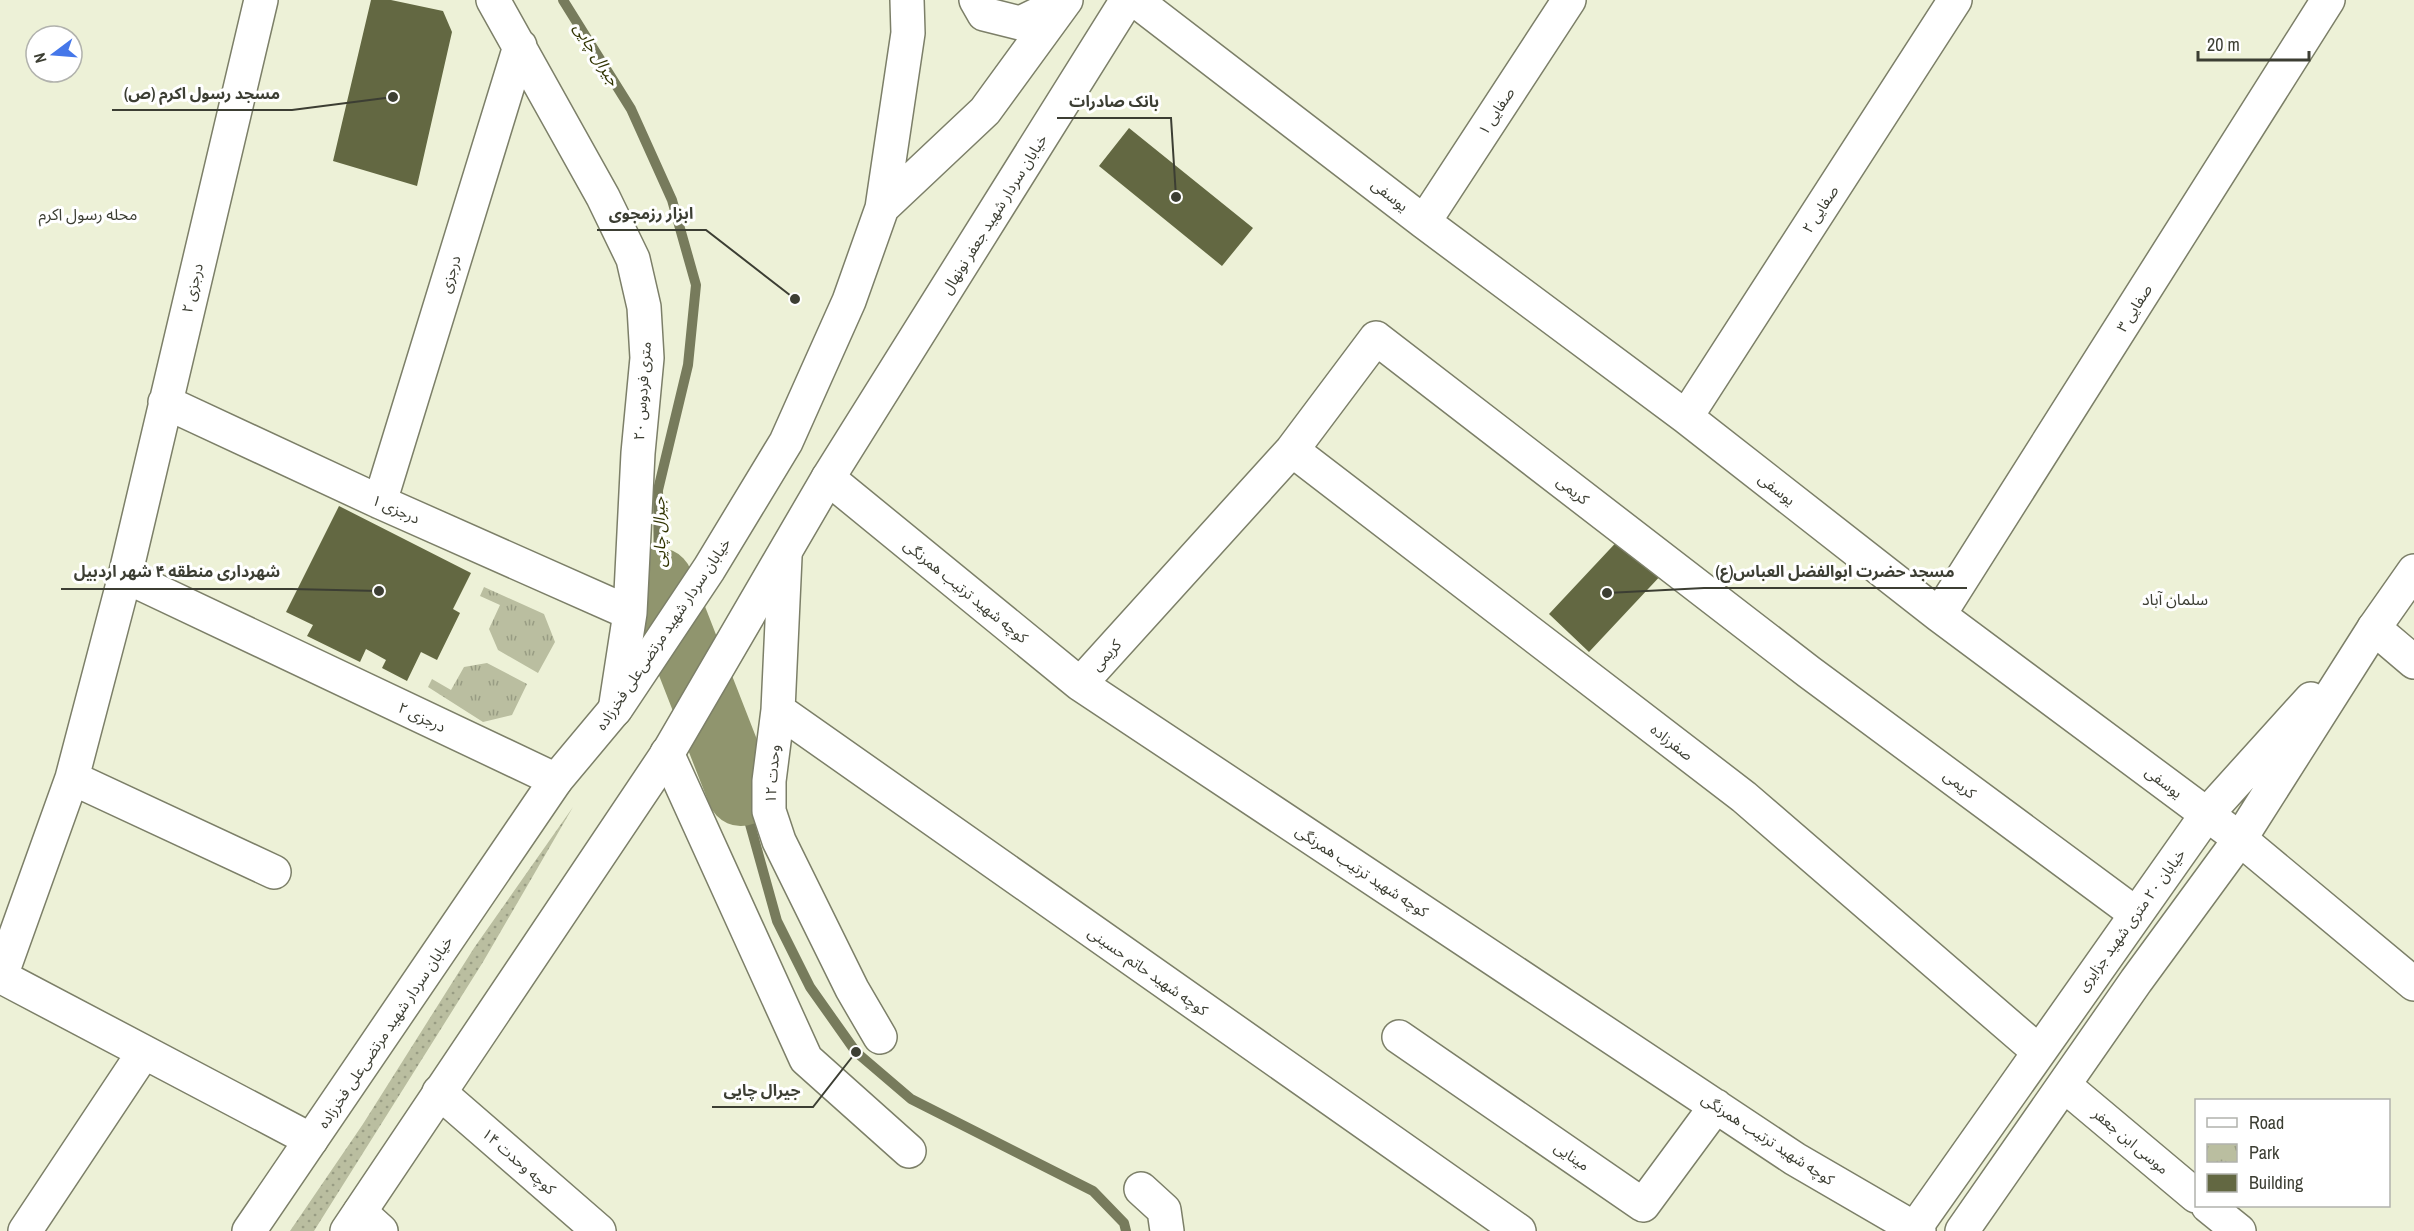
<svg xmlns="http://www.w3.org/2000/svg" width="2414" height="1231" viewBox="0 0 2414 1231" font-family="'Archivo Narrow','Noto Sans Arabic',sans-serif">
	<style>
		.grass { fill: url(#grass-dots) }
		.park { fill: url(#park-tufts) }
		.lines { fill: none; stroke-linecap: round; stroke-linejoin: round }
		.stream { stroke: #777b5c; stroke-width: 10 }
		.river { stroke: #90956e; stroke-width: 68 }
		.building { fill: #636842 }
		.street-casing { stroke: #7c7f68; stroke-width: 36 }
		.secondary-casing { stroke: #7c7f68; stroke-width: 36 }
		.street { stroke: #fff; stroke-width: 33 }
		.secondary { stroke: #fff; stroke-width: 33 }
		.labels { text-anchor: middle; dominant-baseline: central; stroke-width: 6; stroke-linejoin: round; paint-order: stroke }
		.street-label { font-size: 15px; fill: #3c3e33; stroke: #fff }
		.water-label { font-size: 16px; font-style: italic; fill: #303300; stroke: #fff }
		.neighbourhood-label { font-size: 16px; fill: #3c3e33; stroke: #fff }
		.leader { fill: none; stroke: #3c3e33; stroke-width: 2 }
		.callout-dot { fill: #3c3e33; stroke: #fff; stroke-width: 2 }
		.callout-label { font-size: 16px; text-anchor: middle; font-weight: bold; fill: #3c3e33; stroke: #fff; stroke-width: 6; stroke-linejoin: round; paint-order: stroke }
	</style>
	<defs>
		<pattern id="grass-dots" width="8" height="8" patternUnits="userSpaceOnUse" patternTransform="scale(1.5)"><rect width="8" height="8" fill="#babea0"/><path d="M2 2h.1M6 6h.1" fill="none" stroke="#989c83" stroke-width="1.8" stroke-linecap="round"/></pattern>
		<pattern id="park-tufts" width="24" height="20" patternUnits="userSpaceOnUse" patternTransform="scale(1.5)"><rect width="24" height="20" fill="#babea0"/><path d="M3 7l-1-3M5 7V3M7 7l1-3M15 17l-1-3M17 17v-4M19 17l1-3" fill="none" stroke="#989c83"/></pattern>
	</defs>
	<rect width="100%" height="100%" fill="#edf1d7"/>
	<path class="grass" d="M 573,807 L 483,962 L 314,1231 L 290,1231 L 363,1124 L 474,948 Z"/>
	<path class="park" d="M 484,587 L 544,614 L 555,642 L 538,673 L 498,650 L 489,629 L 500,605 L 480,596 Z
		M 487,663 L 527,684 L 512,715 L 483,722 L 428,687 L 432,679 L 451,690 L 464,667 Z"/>
	<g class="lines">
		<path class="stream" d="M 563,0 L 631,109 L 672,200 L 696,285 L 688,365 L 658,490 L 659,582
			M 741,792 L 777,921 L 810,987 L 856,1052 L 911,1099 L 1093,1191 L 1124,1223 L 1126,1231"/>
		<path class="river" d="M 659,582 L 741,792"/>
	</g>
	<path class="building" d="M 371,0 L 391,0 L 443,11 L 452,32 L 417,186 L 333,161 Z
		M 1129,128 L 1253,228 L 1222,266 L 1099,166 Z
		M 339,506 L 471,573 L 453,609 L 460,613 L 437,660 L 421,652 L 407,681 L 382,668 L 386,660 L 366,649 L 360,662 L 307,636 L 313,625 L 286,612 Z
		M 1624,534 L 1664,572 L 1589,652 L 1549,614 Z"/>
	<g class="lines">
		<defs>
			<path id="street" d="M 493,0 L 603,197 L 633,259 L 644,307 L 647,358 L 638,453 L 630,613 L 615,710
				M 1135,0 L 1424,222 L 1686,417 L 1939,615 L 2240,839 L 2414,984
				M 1424,222 L 1569,0
				M 165,402 L 380,502 L 630,613
				M 1686,417 L 1955,0
				M 1292,450 L 1744,797 L 2038,1051
				M 828,478 L 1080,684 L 1795,1159 L 1919,1231
				M 380,502 L 520,46
				M 785,557 L 778,710 L 769,781 L 769,811 L 779,841 L 852,989 L 880,1037
				M 125,576 L 556,780
				M 1939,615 L 2328,0
				M 2374,628 L 2414,662
				M 1080,684 L 1292,450 L 1376,338 L 1809,672 L 2136,914
				M 778,710 L 1519,1231
				M 667,753 L 806,1059 L 909,1151
				M 72,778 L 274,872
				M 0,976 L 311,1140
				M 1,976 L 72,778 L 125,576 L 261,0
				M 1399,1037 L 1643,1205 L 1716,1106
				M 2065,1086 L 2196,1196
				M 439,1092 L 599,1231
				M 1141,1189 L 1164,1210 L 1167,1231
				M 2208,1206 L 2239,1231
				M 360,1212 L 381,1231
				M 25,1231 L 144,1052"/>
			<path id="secondary" d="M 976,0 L 984,14 L 1020,23 L 1060,4
				M 882,208 L 985,111 L 1066,0
				M 249,1231 L 556,780 L 617,707 L 709,569 L 786,442 L 849,301 L 882,208 L 908,33 L 907,0
				M 347,1231 L 669,751 L 828,478 L 1127,0
				M 1913,1231 L 2207,814 L 2311,699
				M 1962,1231 L 2136,981 L 2240,839 L 2374,628 L 2414,571"/>
		</defs>
		<use href="#street" class="street-casing"/>
		<use href="#secondary" class="secondary-casing"/>
		<use href="#street" class="street"/>
		<use href="#secondary" class="secondary"/>
	</g>
	<g class="labels">
		<g class="street-label">
			<text transform="translate(1496 111) rotate(-57)">صفایی ۱</text>
			<text transform="translate(1390 195) rotate(38)">یوسفی</text>
			<text transform="translate(1820 209) rotate(-57)">صفایی ۲</text>
			<text transform="translate(994 214) rotate(-58)">خیابان سردار شهید جعفر نونهال</text>
			<text transform="translate(450 274) rotate(-73)">درجزی</text>
			<text transform="translate(192 288) rotate(-77)">درجزی ۲</text>
			<text transform="translate(2134 308) rotate(-58)">صفایی ۳</text>
			<text transform="translate(642 391) rotate(-86)">۲۰ متری فردوس</text>
			<text transform="translate(1777 489) rotate(38)">یوسفی</text>
			<text transform="translate(1573 490) rotate(38)">کریمی</text>
			<text transform="translate(396 509) rotate(24)">درجزی ۱</text>
			<text transform="translate(966 591) rotate(39)">کوچه شهید ترتیب همرنگی</text>
			<text transform="translate(663 634) rotate(-56)">خیابان سردار شهید مرتضی‌علی فخرزاده</text>
			<text transform="translate(1106 655) rotate(-48)">کریمی</text>
			<text transform="translate(422 717) rotate(25)">درجزی ۲</text>
			<text transform="translate(1672 742) rotate(38)">صفرزاده</text>
			<text transform="translate(772 774) rotate(-86)">وحدت ۱۲</text>
			<text transform="translate(2164 782) rotate(37)">یوسفی</text>
			<text transform="translate(1960 784) rotate(37)">کریمی</text>
			<text transform="translate(1362 871) rotate(33)">کوچه شهید ترتیب همرنگی</text>
			<text transform="translate(2131 920) rotate(-54)">خیابان ۲۰ متری شهید جزایری</text>
			<text transform="translate(1148 971) rotate(35)">کوچه شهید حاتم حسینی</text>
			<text transform="translate(385 1032) rotate(-56)">خیابان سردار شهید مرتضی‌علی فخرزاده</text>
			<text transform="translate(1768 1139) rotate(33)">کوچه شهید ترتیب همرنگی</text>
			<text transform="translate(2131 1141) rotate(40)">موسی ابن جعفر</text>
			<text transform="translate(1572 1156) rotate(34)">مینایی</text>
			<text transform="translate(519 1161) rotate(41)">کوچه وحدت ۱۴</text>
		</g>
		<g class="water-label">
			<text transform="translate(597 54) rotate(58)">جیرال چایی</text>
			<text transform="translate(659 532) rotate(-91)">جیرال چایی</text>
		</g>
		<g class="neighbourhood-label">
			<text x="88" y="214">محله رسول اکرم</text>
			<text x="2175" y="599">سلمان آباد</text>
		</g>
	</g>
	<path class="leader" d="M393 97L292 110H112M1176 197L1171 118H1057M795 299L706 230H597M1607 593L1704 588H1967M379 591L292 589H61M856 1052L813 1107H712"/>
	<g class="callout-dot">
		<circle cx="393" cy="97" r="6"/>
		<circle cx="1176" cy="197" r="6"/>
		<circle cx="795" cy="299" r="6"/>
		<circle cx="1607" cy="593" r="6"/>
		<circle cx="379" cy="591" r="6"/>
		<circle cx="856" cy="1052" r="6"/>
	</g>
	<g class="callout-label">
		<text x="202" y="99">مسجد رسول اکرم (ص)</text>
		<text x="1114" y="107">بانک صادرات</text>
		<text x="651" y="219">ابزار رزمجوی</text>
		<text x="1835" y="577">مسجد حضرت ابوالفضل العباس(ع)</text>
		<text x="177" y="577">شهرداری منطقه ۴ شهر اردبیل</text>
		<text x="762" y="1096">جیرال چایی</text>
	</g>
	<rect x="2195" y="1099" width="195" height="108" fill="#ffffff" stroke="#b1b2ad" stroke-width="1.5"/>
	<rect x="2207" y="1118" width="30" height="9" fill="#ffffff" stroke="#b1b2ad" stroke-width="1.5"/>
	<text x="2249" y="1129" font-size="18" fill="#3c3e33">Road</text>
	<rect x="2207" y="1144" width="30" height="18" fill="url(#park-tufts)" stroke="#b1b2ad" stroke-width="1.5"/>
	<text x="2249" y="1159" font-size="18" fill="#3c3e33">Park</text>
	<rect x="2207" y="1174" width="30" height="18" fill="#636842" stroke="#b1b2ad" stroke-width="1.5"/>
	<text x="2249" y="1189" font-size="18" fill="#3c3e33">Building</text>
	<g transform="translate(54 54) rotate(254)"><circle r="28" fill="#ffffff" stroke="#b1b2ad" stroke-width="1.5"/>
	<path d="M0-4.5L10 22L0 15L-10 22Z" fill="#4577e9"/>
	<text y="-9" font-size="16" font-weight="bold" text-anchor="middle" fill="#3c3e33">N</text>
	</g>
	<path d="M2198 51v9h111v-9" fill="none" stroke="#3c3e33" stroke-width="3"/>
	<text x="2207" y="51" font-size="18" fill="#3c3e33" stroke="#ffffff" stroke-width="4.5" paint-order="stroke">20 m</text>
</svg>
